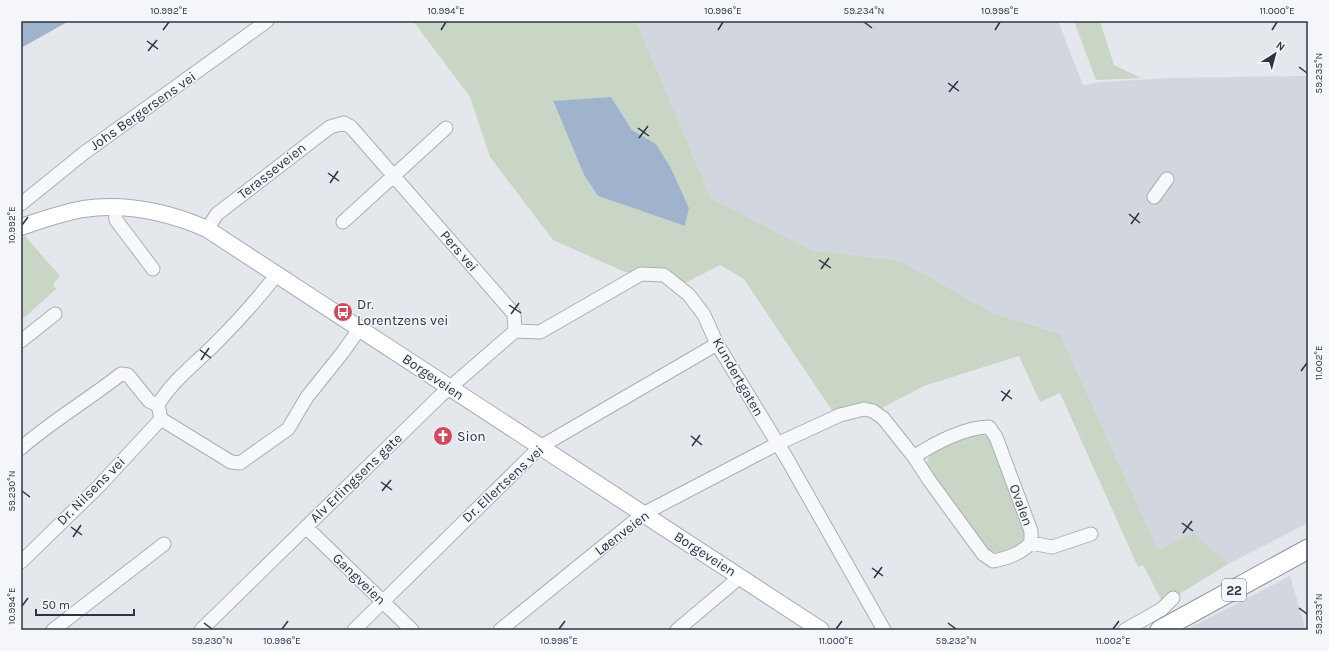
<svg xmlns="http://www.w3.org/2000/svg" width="1329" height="651" viewBox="0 0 1329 651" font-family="Karla,sans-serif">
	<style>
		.built { fill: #d2d6de }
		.green { fill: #c9d6c5; fill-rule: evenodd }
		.water { fill: #9fb4cc }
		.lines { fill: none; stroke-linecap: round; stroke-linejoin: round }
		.minor-casing { stroke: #a9aeb7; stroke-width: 15 }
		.major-casing { stroke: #a3abb8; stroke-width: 18 }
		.highway-casing { stroke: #8b94a3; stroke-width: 21 }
		.minor { stroke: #f7f8fa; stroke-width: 13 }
		.major { stroke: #fff; stroke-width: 16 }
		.highway { stroke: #fff; stroke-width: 19 }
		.ticks { fill: none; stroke: #2b3445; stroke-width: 1.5 }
		.labels { text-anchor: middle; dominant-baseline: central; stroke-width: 3; stroke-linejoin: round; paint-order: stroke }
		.shield { fill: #f4f6f9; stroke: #676e7b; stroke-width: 1 }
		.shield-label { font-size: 13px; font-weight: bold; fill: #2b3445 }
		.street-label { font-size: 14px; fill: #2b3445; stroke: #f4f6f9 }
		.poi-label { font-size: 14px; fill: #2b3445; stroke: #f4f6f9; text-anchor: start }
		.neatline { fill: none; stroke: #2b3445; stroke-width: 1.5 }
		.ticks-label { font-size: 10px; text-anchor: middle; fill: #2b3445 }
	</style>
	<rect width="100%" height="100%" fill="#e4e7ec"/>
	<path class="built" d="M 636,21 L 1058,21 L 1083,85 L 1102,82 L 1171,78 L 1308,76 L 1308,523 L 1228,564 L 1194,534 L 1158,550 L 1060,334 L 993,313 L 901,261 L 811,250 L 711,198 Z
		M 1290,576 L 1305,627 L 1308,630 L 1186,630 Z"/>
	<path class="green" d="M 413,21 L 636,21 L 711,198 L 811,250 L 901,261 L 993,313 L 1060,334 L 1158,550 L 1194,533 L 1228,564 L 1173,598 L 1163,603 L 1143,565 L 1138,567 L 1060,393 L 1040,402 L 1019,356 L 924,386 L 876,411 L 837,418 L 744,279 L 720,265 L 683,284 L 641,274 L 625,272 L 553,240 L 490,157 L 470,97 ZM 611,97 L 632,130 L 656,144 L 671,168 L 689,208 L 685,226 L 598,196 L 584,175 L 553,102 Z
		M 1074,21 L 1100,21 L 1114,65 L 1141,78 L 1096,80 Z
		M 25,236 L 60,276 L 53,284 L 56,289 L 24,318 L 21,315 L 21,238 Z
		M 977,432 L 990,438 L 1025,531 L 1022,545 L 1003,554 L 988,551 L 933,479 L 926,464 L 931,453 Z"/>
	<path class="water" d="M 21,21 L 69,21 L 21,48 Z
		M 611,97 L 632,130 L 656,144 L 671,168 L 689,208 L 685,226 L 598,196 L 584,175 L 553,101 Z"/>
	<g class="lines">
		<defs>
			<path id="minor" d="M 1154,197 L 1167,179
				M 21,204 L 84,153 L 267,21
				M 115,208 L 116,220 L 153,269
				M 343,222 L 446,128
				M 207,229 L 217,214 L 330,127 L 344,123 L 351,127 L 514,314 L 515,331
				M 515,331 L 540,332 L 641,274 L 664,275 L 689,295 L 704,315 L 717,344 L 786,457 L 884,630
				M 21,341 L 55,314
				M 158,405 L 161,419 L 231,462 L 240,463 L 288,429 L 307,397 L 343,352 L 360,328
				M 158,405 C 172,381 195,364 215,344 C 237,322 258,299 277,274
				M 21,448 C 52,421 88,400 121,374 L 128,375 L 149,401 L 158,405
				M 306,527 L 412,630
				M 1031,543 L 1052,547 L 1091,534
				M 21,562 L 99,486 L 161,419
				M 53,630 L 164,544
				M 201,630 L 439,397 L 515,331
				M 354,630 L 540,447 L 717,344
				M 500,630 L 643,514 L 777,444 L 840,415 L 864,409 L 873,411 L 883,418 L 914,457 L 929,480 L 983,554 L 993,561 C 1008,558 1020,554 1031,543 L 1031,531 L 996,437 L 989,427 C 966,427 934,443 914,457
				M 677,630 L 740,577
				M 1125,630 L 1162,609 L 1173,598"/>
			<path id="major" d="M 21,227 C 41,220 62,213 83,209 C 125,203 168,212 207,229 L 821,630"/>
			<path id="highway" d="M 1160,630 L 1308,549"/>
		</defs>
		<use href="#minor" class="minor-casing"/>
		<use href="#major" class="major-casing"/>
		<use href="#highway" class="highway-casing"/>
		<use href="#minor" class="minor"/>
		<use href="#major" class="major"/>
		<use href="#highway" class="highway"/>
	</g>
	<path class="ticks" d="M 864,22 L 872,28M 163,30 L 169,22M 441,30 L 446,22M 718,30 L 723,22M 995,30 L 1000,22M 1272,30 L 1277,22M 147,41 L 158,49M 148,51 L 157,40M 1299,67 L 1307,73M 948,83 L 959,91M 949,92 L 958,81M 638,128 L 649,136M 639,138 L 648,126M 328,173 L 339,181M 330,183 L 338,171M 1129,214 L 1140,223M 1131,224 L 1139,213M 22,225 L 28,217M 819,260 L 831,268M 821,269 L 829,258M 509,305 L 521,313M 511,314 L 519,303M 200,350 L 211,358M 201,360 L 209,348M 1301,371 L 1307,363M 1001,391 L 1012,399M 1002,401 L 1010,390M 691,436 L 702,445M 692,446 L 700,435M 381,482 L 392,490M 22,491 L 30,497M 382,491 L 391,480M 1182,523 L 1193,531M 71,527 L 82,535M 1183,533 L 1192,521M 73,537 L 81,525M 872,568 L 883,576M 874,578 L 882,567M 22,606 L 28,598M 1299,608 L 1307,614M 204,623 L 212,629M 948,623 L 956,629M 282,629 L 288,621M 559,629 L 565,621M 836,629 L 842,621M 1113,629 L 1119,621"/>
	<defs>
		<symbol id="bus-disc" viewBox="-11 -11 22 22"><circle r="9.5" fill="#d1495b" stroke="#f4f6f9"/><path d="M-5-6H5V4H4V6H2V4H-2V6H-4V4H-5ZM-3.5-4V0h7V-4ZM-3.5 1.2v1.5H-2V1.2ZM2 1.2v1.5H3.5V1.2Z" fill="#fff"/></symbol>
		<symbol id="church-disc" viewBox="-11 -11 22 22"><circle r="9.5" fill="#d1495b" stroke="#f4f6f9"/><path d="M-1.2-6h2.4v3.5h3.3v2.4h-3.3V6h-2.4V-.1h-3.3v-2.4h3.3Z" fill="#fff"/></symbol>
	</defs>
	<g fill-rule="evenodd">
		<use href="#bus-disc" x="332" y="301" width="22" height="22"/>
		<use href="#church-disc" x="432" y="425" width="22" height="22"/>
	</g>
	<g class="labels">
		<rect class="shield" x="1222" y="579" width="24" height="22" rx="3"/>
		<g class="shield-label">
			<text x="1234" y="590">22</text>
		</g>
		<g class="street-label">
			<text transform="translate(143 111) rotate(-35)">Johs Bergersens vei</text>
			<text transform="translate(272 171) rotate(-38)">Terasseveien</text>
			<text transform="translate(459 251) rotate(49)">Pers vei</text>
			<text transform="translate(433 377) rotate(34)">Borgeveien</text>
			<text transform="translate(738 377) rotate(60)">Kundertgaten</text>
			<text transform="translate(356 478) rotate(-44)">Alv Erlingsens gate</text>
			<text transform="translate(503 484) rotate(-43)">Dr. Ellertsens vei</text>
			<text transform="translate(91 491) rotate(-45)">Dr. Nilsens vei</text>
			<text transform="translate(1021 505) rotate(70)">Ovalen</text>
			<text transform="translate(622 533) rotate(-37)">Løenveien</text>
			<text transform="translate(705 554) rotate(33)">Borgeveien</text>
			<text transform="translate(359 579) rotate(44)">Gangveien</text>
		</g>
		<g class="poi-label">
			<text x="357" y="304">Dr.<tspan x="357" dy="16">Lorentzens vei</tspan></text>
			<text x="457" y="436">Sion</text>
		</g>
	</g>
	<rect width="1329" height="651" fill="none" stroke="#f4f6f9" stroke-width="44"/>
	<g transform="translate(1275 54) rotate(36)" stroke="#f4f6f9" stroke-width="3" paint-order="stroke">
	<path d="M0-3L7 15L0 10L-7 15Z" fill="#2b3445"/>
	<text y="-6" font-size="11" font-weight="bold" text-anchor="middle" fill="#2b3445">N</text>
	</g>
	<path d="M36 609v6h98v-6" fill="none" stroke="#2b3445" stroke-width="2"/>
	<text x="42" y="609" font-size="12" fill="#2b3445" stroke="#f4f6f9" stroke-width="3" paint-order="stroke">50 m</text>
	<rect x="22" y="22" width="1285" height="607" class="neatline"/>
	<g class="ticks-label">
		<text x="169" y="14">10.992°E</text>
		<text x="446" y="14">10.994°E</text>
		<text x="723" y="14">10.996°E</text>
		<text x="864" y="14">59.234°N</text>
		<text x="1000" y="14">10.998°E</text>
		<text x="1277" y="14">11.000°E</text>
		<text transform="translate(1318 73) rotate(-90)" y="4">59.235°N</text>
		<text transform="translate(11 225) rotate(-90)" y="4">10.992°E</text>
		<text transform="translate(1318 363) rotate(-90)" y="4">11.002°E</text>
		<text transform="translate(11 491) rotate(-90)" y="4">59.230°N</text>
		<text transform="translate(11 606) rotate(-90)" y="4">10.994°E</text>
		<text transform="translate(1318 614) rotate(-90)" y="4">59.233°N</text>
		<text x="212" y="644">59.230°N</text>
		<text x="282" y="644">10.996°E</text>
		<text x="559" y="644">10.998°E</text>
		<text x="836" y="644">11.000°E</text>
		<text x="956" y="644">59.232°N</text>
		<text x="1113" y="644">11.002°E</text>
	</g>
</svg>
